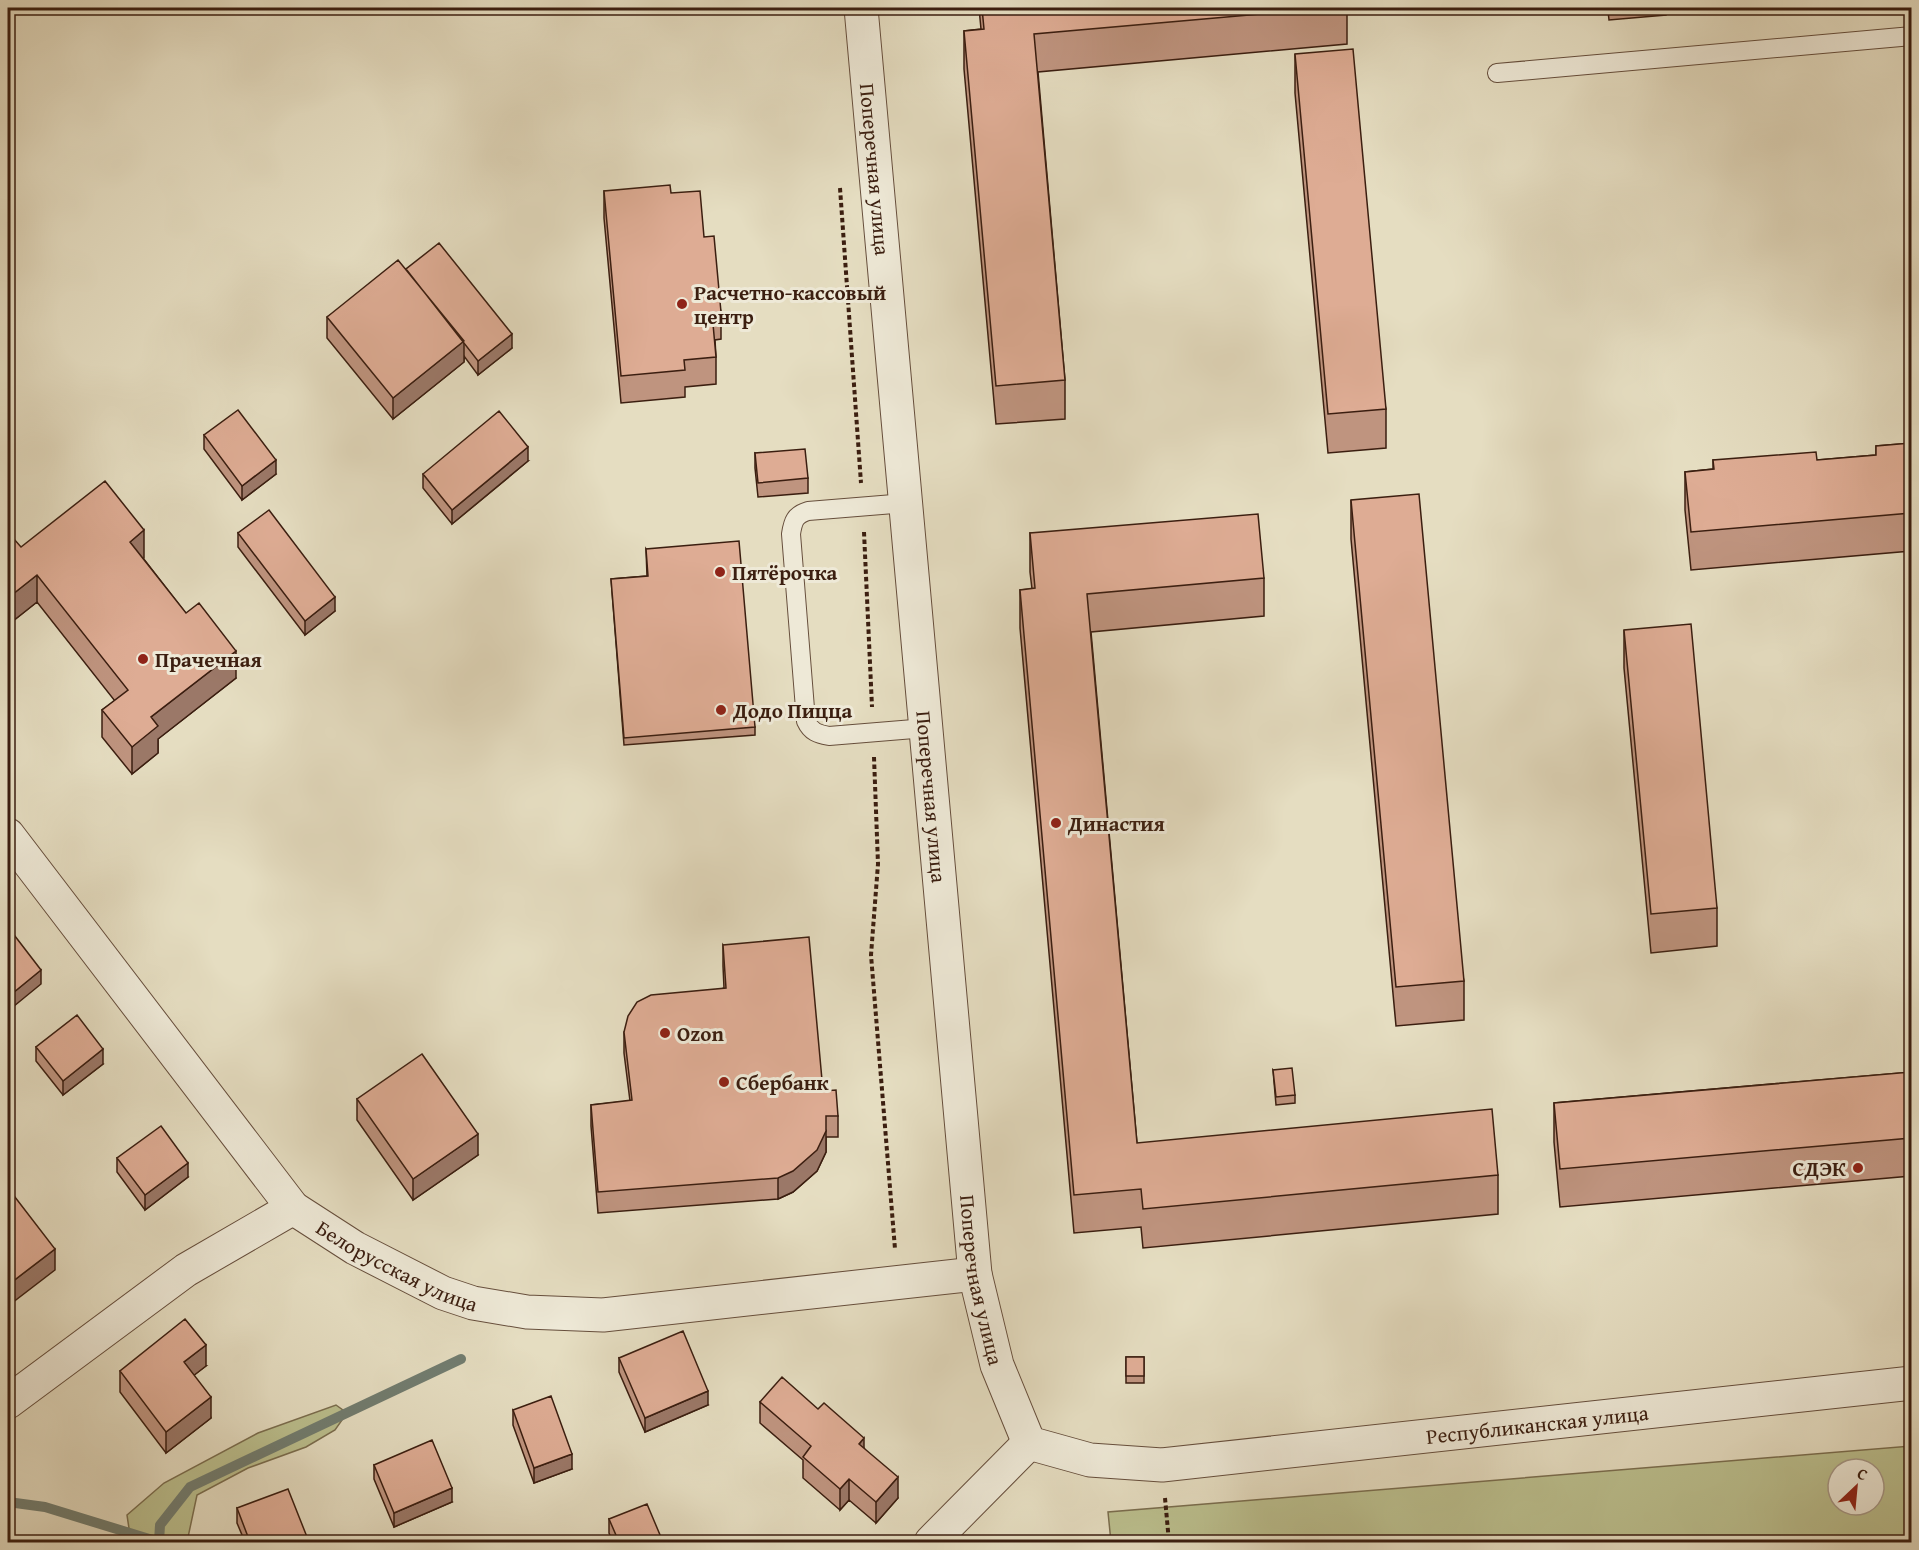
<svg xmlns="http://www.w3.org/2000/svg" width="1919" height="1550" viewBox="0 0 1919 1550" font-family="'Gentium Book Plus',serif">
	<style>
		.green { fill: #bbbf8e; stroke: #7b6e4f; stroke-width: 1.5; fill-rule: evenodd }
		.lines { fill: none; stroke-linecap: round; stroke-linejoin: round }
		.stream { stroke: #727d70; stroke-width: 10 }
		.service-casing { stroke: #664e3c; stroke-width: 20 }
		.minor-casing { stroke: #664e3c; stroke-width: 35 }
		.tertiary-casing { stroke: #664e3c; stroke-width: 35 }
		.path { stroke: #3b1e10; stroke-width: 4; stroke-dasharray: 4.5 3; stroke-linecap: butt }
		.service { stroke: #eee9d7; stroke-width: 18 }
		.minor { stroke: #eee9d7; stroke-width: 33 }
		.tertiary { stroke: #eee9d7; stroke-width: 33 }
		.wall { fill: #bf947f; stroke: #3b1e10; stroke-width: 1.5 }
		.shaded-wall { fill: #9b7868; stroke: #3b1e10; stroke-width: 1.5 }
		.building { fill: #deac94; stroke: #3b1e10; stroke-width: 1.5 }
		.poi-dot { fill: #8f2418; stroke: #eee9d7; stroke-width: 2 }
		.labels { text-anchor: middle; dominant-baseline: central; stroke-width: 6; stroke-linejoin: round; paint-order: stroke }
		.street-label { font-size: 21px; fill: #3b1e10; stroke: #eee9d7 }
		.poi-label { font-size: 21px; font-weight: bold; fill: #3b1e10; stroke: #eee9d7; text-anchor: start }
	</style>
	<rect width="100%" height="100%" fill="#e5ddc1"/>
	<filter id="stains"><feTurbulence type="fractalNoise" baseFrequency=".00333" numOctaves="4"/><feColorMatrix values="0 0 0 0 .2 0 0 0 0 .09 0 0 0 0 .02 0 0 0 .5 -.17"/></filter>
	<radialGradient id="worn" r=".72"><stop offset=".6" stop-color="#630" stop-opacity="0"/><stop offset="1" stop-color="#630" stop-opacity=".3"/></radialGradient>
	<path class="green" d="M 336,1405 L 347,1413 L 335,1430 L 306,1447 L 248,1468 L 197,1495 L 187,1542 L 131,1542 L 127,1515 L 164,1483 L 258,1433 Z
		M 1911,1446 L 1911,1542 L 1111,1542 L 1108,1512 ZM 1838,1469 L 1874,1469 L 1874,1505 L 1838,1505 Z"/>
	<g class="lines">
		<path class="stream" d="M 8,1502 L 45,1507 L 159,1542
			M 159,1542 L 160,1525 L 190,1487 L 461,1359"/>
		<defs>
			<path id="service" d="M 1497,73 L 1912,36
				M 906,503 L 808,511 C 795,515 793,521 791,534 L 806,721 C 811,732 818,734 829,736 L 926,728"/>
			<path id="minor" d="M 8,835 L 293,1208
				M 931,1542 L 1029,1443"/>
			<g id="tertiary">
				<path id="s1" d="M 861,8 L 975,1274 L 997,1365 L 1029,1443 L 1090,1460 L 1162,1465 L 1912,1383"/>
				<path id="s2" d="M 8,1402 L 186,1270 L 293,1208 L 355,1248 L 443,1293 L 473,1303 L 527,1312 L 603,1315 L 975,1274"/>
			</g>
		</defs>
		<use href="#service" class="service-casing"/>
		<use href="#minor" class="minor-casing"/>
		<use href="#tertiary" class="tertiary-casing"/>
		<path class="path" d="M 840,188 L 861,483
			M 864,532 L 872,707
			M 874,757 L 878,864 L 871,955 L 895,1249
			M 1165,1498 L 1169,1542"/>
		<use href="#service" class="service"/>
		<use href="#minor" class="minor"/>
		<use href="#tertiary" class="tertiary"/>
	</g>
	<path class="wall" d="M 979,8 L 1347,8 L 1347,44 L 1038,72 L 1065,380 L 1065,419 L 996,424 L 964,69 L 964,31 L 981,29 Z
		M 1573,8 L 1666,8 L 1666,15 L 1609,20 L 1608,11 L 1573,14 Z
		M 1295,54 L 1386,409 L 1386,448 L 1328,453 L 1295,93 Z
		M 604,191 L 671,193 L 704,237 L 721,312 L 721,339 L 715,340 L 716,357 L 716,384 L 685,387 L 685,397 L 621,403 L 604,218 Z
		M 406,269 L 512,348 L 478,375 L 464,356 L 464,362 L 393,419 L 327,338 L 327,317 Z
		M 204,435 L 276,474 L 242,500 L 204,449 Z
		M 1911,443 L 1911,551 L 1691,570 L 1685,510 L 1685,472 L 1713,469 L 1713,460 L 1817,460 L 1876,455 L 1876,446 Z
		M 755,453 L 808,478 L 808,493 L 758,497 L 755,468 Z
		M 528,461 L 452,524 L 423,488 L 423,474 Z
		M 1351,500 L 1464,981 L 1464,1020 L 1396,1026 L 1351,539 Z
		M 238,533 L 335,611 L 305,635 L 238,547 Z
		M 1030,533 L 1264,578 L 1264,616 L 1091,632 L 1137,1143 L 1498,1175 L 1498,1214 L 1143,1248 L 1141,1227 L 1074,1233 L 1020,628 L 1020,590 L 1032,589 L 1030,572 Z
		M 8,545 L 21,547 L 144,558 L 143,558 L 236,678 L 158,739 L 158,753 L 132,774 L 102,737 L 102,710 L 115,701 L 37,602 L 13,621 L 8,615 Z
		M 646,549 L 755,727 L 755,735 L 624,745 L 611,579 L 647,576 Z
		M 1624,630 L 1717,908 L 1717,946 L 1651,953 L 1624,668 Z
		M 723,945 L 823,1091 L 838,1116 L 838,1137 L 826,1137 L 826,1152 L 817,1171 L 793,1192 L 778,1199 L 598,1213 L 591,1126 L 591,1105 L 630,1101 L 624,1053 L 624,1032 L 724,988 L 723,966 Z
		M 36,1047 L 103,1064 L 63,1095 L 36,1061 Z
		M 1273,1070 L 1295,1095 L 1295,1103 L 1276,1105 Z
		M 1911,1072 L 1911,1176 L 1560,1207 L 1554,1142 L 1554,1103 Z
		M 357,1099 L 478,1155 L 413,1200 L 357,1120 Z
		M 117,1158 L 188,1177 L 145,1210 L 117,1172 Z
		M 1126,1357 L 1144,1357 L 1144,1383 L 1126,1383 Z
		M 619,1358 L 708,1405 L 645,1432 L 619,1372 Z
		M 206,1366 L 194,1375 L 211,1418 L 166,1453 L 120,1392 L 120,1371 Z
		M 760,1402 L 864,1448 L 898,1498 L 876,1523 L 849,1500 L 840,1510 L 803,1478 L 803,1460 L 760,1423 Z
		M 513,1410 L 572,1469 L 534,1483 L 513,1425 Z
		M 374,1465 L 452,1502 L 394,1527 L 374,1479 Z
		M 237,1508 L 309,1542 L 245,1542 L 237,1523 Z
		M 609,1519 L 663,1542 L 613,1542 L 609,1533 Z"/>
	<path class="shaded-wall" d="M 512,334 L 512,348 L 478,375 L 478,361 Z
		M 464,341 L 464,362 L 393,419 L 393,398 Z
		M 528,447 L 528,461 L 452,524 L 452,510 Z
		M 276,460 L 276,474 L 242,500 L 242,486 Z
		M 144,530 L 144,558 L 130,569 L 130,542 Z
		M 37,575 L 37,602 L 13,621 L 13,594 Z
		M 335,597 L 335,611 L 305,635 L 305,621 Z
		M 236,651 L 236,678 L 158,739 L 158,753 L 132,774 L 132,747 L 151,717 Z
		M 41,970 L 41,984 L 8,1011 L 8,997 Z
		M 103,1049 L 103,1064 L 63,1095 L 63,1081 Z
		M 826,1131 L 826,1152 L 817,1171 L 793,1192 L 778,1199 L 778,1178 Z
		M 478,1134 L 478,1155 L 413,1200 L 413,1179 Z
		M 188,1163 L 188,1177 L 145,1210 L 145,1195 Z
		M 55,1249 L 55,1270 L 8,1306 L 8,1285 Z
		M 206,1345 L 206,1366 L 184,1383 L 184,1362 Z
		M 708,1391 L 708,1405 L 645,1432 L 645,1418 Z
		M 211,1397 L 211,1418 L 166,1453 L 166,1432 Z
		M 864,1438 L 864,1459 L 859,1444 Z
		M 572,1454 L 572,1469 L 534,1483 L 534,1468 Z
		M 898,1477 L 898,1498 L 876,1523 L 876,1502 Z
		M 849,1479 L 849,1500 L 840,1510 L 840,1489 Z
		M 452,1488 L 452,1502 L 394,1527 L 394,1513 Z"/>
	<path class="building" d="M 982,8 L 1329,8 L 1034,34 L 1065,380 L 996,386 L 964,31 L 984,29 Z
		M 1353,49 L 1386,409 L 1328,414 L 1295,54 Z
		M 670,185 L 671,193 L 700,191 L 704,237 L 714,236 L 721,312 L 712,313 L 716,357 L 684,360 L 685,370 L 621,376 L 604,191 Z
		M 439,243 L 512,334 L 478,361 L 406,269 Z
		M 398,260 L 464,341 L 393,398 L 327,317 Z
		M 238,410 L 276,460 L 242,486 L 204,435 Z
		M 499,411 L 528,447 L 452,510 L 423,474 Z
		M 1911,443 L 1911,513 L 1691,532 L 1685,472 L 1714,469 L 1713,460 L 1816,452 L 1817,460 L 1876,455 L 1876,446 Z
		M 805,449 L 808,478 L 758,483 L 755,453 Z
		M 105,481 L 144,530 L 130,542 L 186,613 L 199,603 L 236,651 L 151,717 L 158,726 L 132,747 L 102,710 L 128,690 L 37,575 L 13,594 L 8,587 L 8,545 L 14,539 L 21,547 Z
		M 1419,494 L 1464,981 L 1396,987 L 1351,500 Z
		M 269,510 L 335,597 L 305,621 L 238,533 Z
		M 1258,514 L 1264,578 L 1087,594 L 1137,1143 L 1492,1109 L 1498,1175 L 1143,1209 L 1141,1189 L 1074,1195 L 1020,590 L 1035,588 L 1030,533 Z
		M 739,541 L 755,727 L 624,738 L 611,579 L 648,576 L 646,549 Z
		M 1691,624 L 1717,908 L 1651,914 L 1624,630 Z
		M 8,927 L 41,970 L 8,997 Z
		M 809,937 L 823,1091 L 836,1090 L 838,1116 L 826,1116 L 826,1131 L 817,1150 L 793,1171 L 778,1178 L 598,1192 L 591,1105 L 632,1100 L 624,1032 L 628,1016 L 637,1002 L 651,995 L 726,988 L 723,945 Z
		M 77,1015 L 103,1049 L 63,1081 L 36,1047 Z
		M 422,1054 L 478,1134 L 413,1179 L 357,1099 Z
		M 1292,1068 L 1295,1095 L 1276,1097 L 1273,1070 Z
		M 1911,1072 L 1911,1138 L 1560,1169 L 1554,1103 Z
		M 161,1126 L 188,1163 L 145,1195 L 117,1158 Z
		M 8,1188 L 55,1249 L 8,1285 Z
		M 185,1319 L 206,1345 L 184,1362 L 211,1397 L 166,1432 L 120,1371 Z
		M 683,1331 L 708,1391 L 645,1418 L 619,1358 Z
		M 1126,1357 L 1144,1357 L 1144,1376 L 1126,1376 Z
		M 782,1377 L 818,1409 L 824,1403 L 864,1438 L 859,1444 L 898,1477 L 876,1502 L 849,1479 L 840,1489 L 803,1457 L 811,1446 L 760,1402 Z
		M 551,1396 L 572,1454 L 534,1468 L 513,1410 Z
		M 432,1440 L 452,1488 L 394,1513 L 374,1465 Z
		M 288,1489 L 309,1542 L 250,1542 L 237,1508 Z
		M 647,1504 L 663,1542 L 619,1542 L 609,1519 Z"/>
	<g class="poi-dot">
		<circle cx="682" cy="304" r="6"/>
		<circle cx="720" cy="572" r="6"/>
		<circle cx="143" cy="659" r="6"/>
		<circle cx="721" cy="710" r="6"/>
		<circle cx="1056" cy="823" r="6"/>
		<circle cx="665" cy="1033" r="6"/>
		<circle cx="724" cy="1082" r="6"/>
		<circle cx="1858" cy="1168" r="6"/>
	</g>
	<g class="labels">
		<g class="street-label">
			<text stroke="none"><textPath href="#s1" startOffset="162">Поперечная улица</textPath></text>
			<text stroke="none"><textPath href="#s1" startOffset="792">Поперечная улица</textPath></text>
			<text stroke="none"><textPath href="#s2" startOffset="465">Белорусская улица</textPath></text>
			<text stroke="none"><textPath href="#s1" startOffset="1278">Поперечная улица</textPath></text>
			<text stroke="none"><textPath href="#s1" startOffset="1962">Республиканская улица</textPath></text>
		</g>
		<g class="poi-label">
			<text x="694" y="292">Расчетно-кассовый<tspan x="694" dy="24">центр</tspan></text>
			<text x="732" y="572">Пятёрочка</text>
			<text x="155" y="659">Прачечная</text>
			<text x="733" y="710">Додо Пицца</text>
			<text x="1068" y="823">Династия</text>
			<text x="677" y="1033">Ozon</text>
			<text x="736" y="1082">Сбербанк</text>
			<text x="1846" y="1168" text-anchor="end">СДЭК</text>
		</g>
	</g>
	<rect width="1919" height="1550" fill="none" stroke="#e5ddc1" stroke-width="30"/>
	<rect x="9" y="9" width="1901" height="1532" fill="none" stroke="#3b1e10" stroke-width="3"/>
	<rect x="15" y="15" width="1889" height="1520" fill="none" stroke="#3b1e10" stroke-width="1.5"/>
	<g transform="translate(1856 1487) rotate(26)"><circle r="28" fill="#eee9d7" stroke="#a69887" stroke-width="1.5"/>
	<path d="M0-4.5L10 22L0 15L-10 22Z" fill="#8f2418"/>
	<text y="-9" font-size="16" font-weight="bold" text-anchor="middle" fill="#3b1e10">С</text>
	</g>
	<rect width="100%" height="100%" filter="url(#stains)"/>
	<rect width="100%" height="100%" fill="url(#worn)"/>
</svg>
